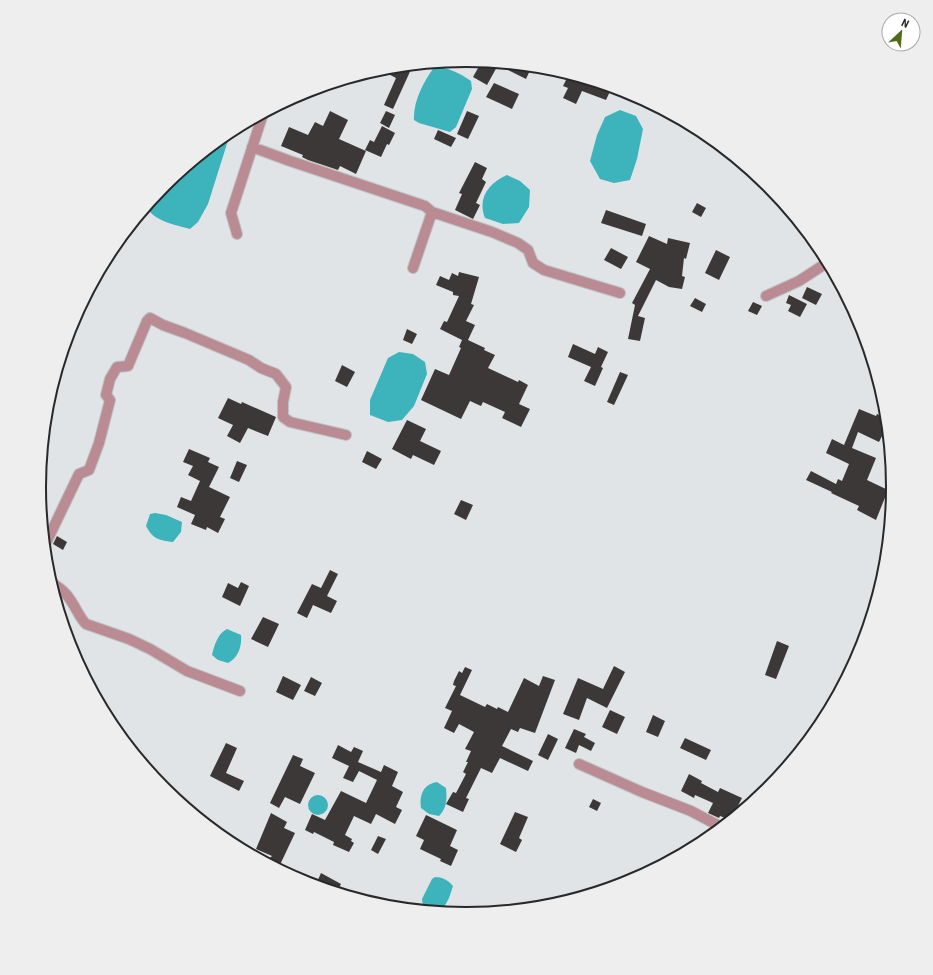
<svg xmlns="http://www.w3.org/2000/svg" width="933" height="975" viewBox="0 0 933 975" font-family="'Roboto Condensed',sans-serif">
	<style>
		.water { fill: #3db3bc }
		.building { fill: #3c3838 }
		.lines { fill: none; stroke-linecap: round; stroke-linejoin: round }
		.minor-casing { stroke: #bfc2c4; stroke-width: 12 }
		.minor { stroke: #ba8b93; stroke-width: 10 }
		.rim { fill: none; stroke: #28292a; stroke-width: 2 }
	</style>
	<rect width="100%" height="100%" fill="#e0e4e6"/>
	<path class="water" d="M 435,66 C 448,68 460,73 471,81 L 472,89 L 456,127 L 450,132 L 419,123 L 414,120 C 413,101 424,81 435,66 Z
		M 620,110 L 636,116 L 643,129 L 637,159 L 630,180 L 614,183 L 600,179 L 590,161 L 597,135 L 605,117 Z
		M 231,131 L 208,204 L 198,222 L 190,229 C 176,225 153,221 147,207 L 164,185 Z
		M 507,175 L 520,181 L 530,190 L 529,207 L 519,223 L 503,224 L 485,218 C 477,198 489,183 507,175 Z
		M 399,352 L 413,354 L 425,362 L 427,374 L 414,406 L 402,420 L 388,422 L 370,415 L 370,400 L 388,358 Z
		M 155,513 L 166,515 L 182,522 L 181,532 L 173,542 C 158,540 153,539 146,526 L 150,514 Z
		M 227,629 L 241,635 C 242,647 238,658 228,663 L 218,660 L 212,655 C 214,646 218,633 227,629 Z
		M 437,782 L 446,788 C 447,799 447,808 439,816 L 429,814 L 421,808 C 419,796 423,784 437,782 Z
		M308 805a10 10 0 1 1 20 0a10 10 0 1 1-20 0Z
		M 435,877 C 442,877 448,880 453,886 L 449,898 L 441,913 L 434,912 L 423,906 L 422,899 L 432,879 Z"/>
	<path class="building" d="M 482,61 L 499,63 L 532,66 L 526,79 L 498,65 L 487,85 L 473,77 Z
		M 413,65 L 393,109 L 384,105 L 396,78 L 379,69 Z
		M 569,74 L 612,87 L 606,100 L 582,91 L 576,104 L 563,98 L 568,88 L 563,86 Z
		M 494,83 L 519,94 L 512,109 L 486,97 Z
		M 330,111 L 348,120 L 339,139 L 366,151 L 356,174 L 340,166 L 338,170 L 308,160 L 302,157 L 303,155 L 281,146 L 289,127 L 308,135 L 315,122 L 323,126 Z
		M 386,111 L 395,115 L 389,128 L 380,123 Z
		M 467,111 L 479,116 L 468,139 L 457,134 Z
		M 382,126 L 395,133 L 389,145 L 387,144 L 381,157 L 365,150 L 370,140 L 374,142 Z
		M 438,130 L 456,138 L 451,147 L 434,139 Z
		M 475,162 L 487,168 L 482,179 L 486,182 L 476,203 L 480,205 L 473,219 L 455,210 L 462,194 L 459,193 Z
		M 697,203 L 706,208 L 701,217 L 692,212 Z
		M 606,210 L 646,224 L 642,236 L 601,223 Z
		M 649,236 L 667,244 L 668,238 L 690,243 L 686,259 L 684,258 L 682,276 L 685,277 L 682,289 L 669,287 L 656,280 L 638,316 L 645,318 L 640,341 L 628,339 L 635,305 L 632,303 L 650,269 L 636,262 Z
		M 611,248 L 628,257 L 621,269 L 604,260 Z
		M 716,250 L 730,257 L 719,280 L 705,273 Z
		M 459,272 L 479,277 L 471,304 L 474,305 L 466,321 L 475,325 L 468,340 L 485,348 L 484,350 L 495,355 L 488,368 L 518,382 L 519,380 L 528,385 L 519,404 L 530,409 L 521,427 L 502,418 L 505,412 L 483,402 L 481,406 L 470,401 L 461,419 L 421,400 L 435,369 L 449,375 L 461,348 L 459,347 L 462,340 L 440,329 L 444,321 L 447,322 L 459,296 L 453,295 L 453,292 L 436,285 L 440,276 L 449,280 L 452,273 L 458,276 Z
		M 807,287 L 822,294 L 816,305 L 802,298 Z
		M 789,295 L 807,304 L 800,317 L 788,311 L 791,305 L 786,303 Z
		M 695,298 L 706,304 L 702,312 L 690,306 Z
		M 753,302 L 762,306 L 757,315 L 748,311 Z
		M 407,329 L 417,334 L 412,344 L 403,340 Z
		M 573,344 L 595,354 L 598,347 L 608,352 L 601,367 L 603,368 L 595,386 L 584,381 L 591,367 L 568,357 Z
		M 342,365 L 355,372 L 347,387 L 335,381 Z
		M 620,372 L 628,375 L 614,405 L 607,402 Z
		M 228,398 L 241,404 L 242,402 L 276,417 L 268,436 L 248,428 L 240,443 L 227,436 L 233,425 L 218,418 Z
		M 859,409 L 876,416 L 877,414 L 887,419 L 888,424 L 879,442 L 858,432 L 852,448 L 876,458 L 867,480 L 888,490 L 876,520 L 857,510 L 859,506 L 831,493 L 832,492 L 806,480 L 811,471 L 836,484 L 838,479 L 842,481 L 849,464 L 826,453 L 832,439 L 844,445 Z
		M 407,420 L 426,429 L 420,441 L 441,451 L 434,465 L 413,455 L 411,459 L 392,449 Z
		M 189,449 L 210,458 L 208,462 L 219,467 L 209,487 L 230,497 L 220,517 L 225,519 L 218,533 L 207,527 L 206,530 L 191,524 L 195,515 L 177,507 L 181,497 L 191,501 L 200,481 L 188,475 L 193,466 L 183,462 Z
		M 367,451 L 382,459 L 376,469 L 362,462 Z
		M 237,461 L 247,465 L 239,482 L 230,478 Z
		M 461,500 L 473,505 L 466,520 L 454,514 Z
		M 57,536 L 67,542 L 63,550 L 53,544 Z
		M 330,570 L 338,574 L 327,596 L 337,601 L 331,613 L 313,605 L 307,618 L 297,613 L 312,584 L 321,588 Z
		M 241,582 L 249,586 L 240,606 L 222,597 L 228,583 L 238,588 Z
		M 263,617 L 279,624 L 268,647 L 251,639 Z
		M 777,641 L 789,646 L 776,679 L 765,675 Z
		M 614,666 L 625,672 L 607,708 L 587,698 L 579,720 L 563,714 L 578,678 L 603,689 Z
		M 465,667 L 472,670 L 460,695 L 485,707 L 487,704 L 497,709 L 498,707 L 508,712 L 524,678 L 539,686 L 543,676 L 555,680 L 535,733 L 520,728 L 518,732 L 511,729 L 502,746 L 533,761 L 528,771 L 500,758 L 492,773 L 481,768 L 466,798 L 469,799 L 463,812 L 446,804 L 453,792 L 456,793 L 466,774 L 463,772 L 468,762 L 466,762 L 471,751 L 465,749 L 474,732 L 459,724 L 454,733 L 444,728 L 452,711 L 445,708 L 456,686 L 453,685 L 454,681 L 459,671 L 462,673 Z
		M 283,676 L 301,685 L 293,700 L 276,692 Z
		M 311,677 L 322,683 L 315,696 L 304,691 Z
		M 610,710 L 625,717 L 617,734 L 602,727 Z
		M 653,715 L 665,721 L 658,737 L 646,732 Z
		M 574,729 L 586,734 L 584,737 L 595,743 L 591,751 L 579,745 L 576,753 L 565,748 Z
		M 548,734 L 558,739 L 548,760 L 538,755 Z
		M 685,738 L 711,750 L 706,760 L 680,748 Z
		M 226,743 L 237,748 L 226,773 L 244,781 L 239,791 L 210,776 Z
		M 338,745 L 351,752 L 354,747 L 363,751 L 358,762 L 381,772 L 384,765 L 398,772 L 392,786 L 403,792 L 396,807 L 402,810 L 395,824 L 376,814 L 371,824 L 354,816 L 345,835 L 352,839 L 351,841 L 354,843 L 349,852 L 333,845 L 334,842 L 314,832 L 313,834 L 305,830 L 312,814 L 325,820 L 341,791 L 366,803 L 377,780 L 359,771 L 353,782 L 343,778 L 349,766 L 332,758 Z
		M 293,755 L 303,759 L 300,766 L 315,773 L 300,804 L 285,797 L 279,808 L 270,803 Z
		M 689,774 L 702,781 L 701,783 L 718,792 L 720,788 L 742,798 L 731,820 L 720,816 L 719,818 L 708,813 L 713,803 L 695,795 L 694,798 L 681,791 Z
		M 593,799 L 601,803 L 597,811 L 589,807 Z
		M 515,812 L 528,817 L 519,838 L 522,840 L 516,852 L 500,844 Z
		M 271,813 L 287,822 L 284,828 L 295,833 L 278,869 L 269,865 L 272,859 L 270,858 L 272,856 L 256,849 Z
		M 426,815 L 457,830 L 450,846 L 458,850 L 451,866 L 440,861 L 441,859 L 420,849 L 424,840 L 416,836 Z
		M 378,836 L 386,839 L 378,854 L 371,850 Z
		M 321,873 L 341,884 L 337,892 L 317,882 Z"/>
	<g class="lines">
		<defs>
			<path id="minor" d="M 252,147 L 290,161 L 425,206 L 432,212 L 413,268
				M 432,212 L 492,232 L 518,243 L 528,250 L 533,263 L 544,270 L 620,293
				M 237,234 L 231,213 L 263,114
				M 766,296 L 799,281 L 828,262
				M 45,545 L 79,474 L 89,470 L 99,443 L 110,400 L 106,395 L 110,379 L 117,367 L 128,366 L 147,321 L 150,318 L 163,325 L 185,333 L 249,360 L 261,368 L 276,374 L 286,387 L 283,402 L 283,417 L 290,422 L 346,435
				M 51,583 C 64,589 70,598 77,611 C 80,616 82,620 86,624 L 129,639 L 150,649 L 187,671 L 240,691
				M 579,764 L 642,792 L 691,811 L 723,828"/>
		</defs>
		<use href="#minor" class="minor-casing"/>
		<use href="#minor" class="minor"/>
	</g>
	<path d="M0 0H933V975H0ZM46 487a420 420 0 1 1 840 0a420 420 0 1 1-840 0Z" fill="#eee" fill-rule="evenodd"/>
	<path class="rim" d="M46 487a420 420 0 1 1 840 0a420 420 0 1 1-840 0Z"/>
	<g transform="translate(901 32) rotate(26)"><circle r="19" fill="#ffffff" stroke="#a9a9aa"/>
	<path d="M0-3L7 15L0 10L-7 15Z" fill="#526918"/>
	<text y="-6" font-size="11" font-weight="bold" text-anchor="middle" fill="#28292a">N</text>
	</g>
</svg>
